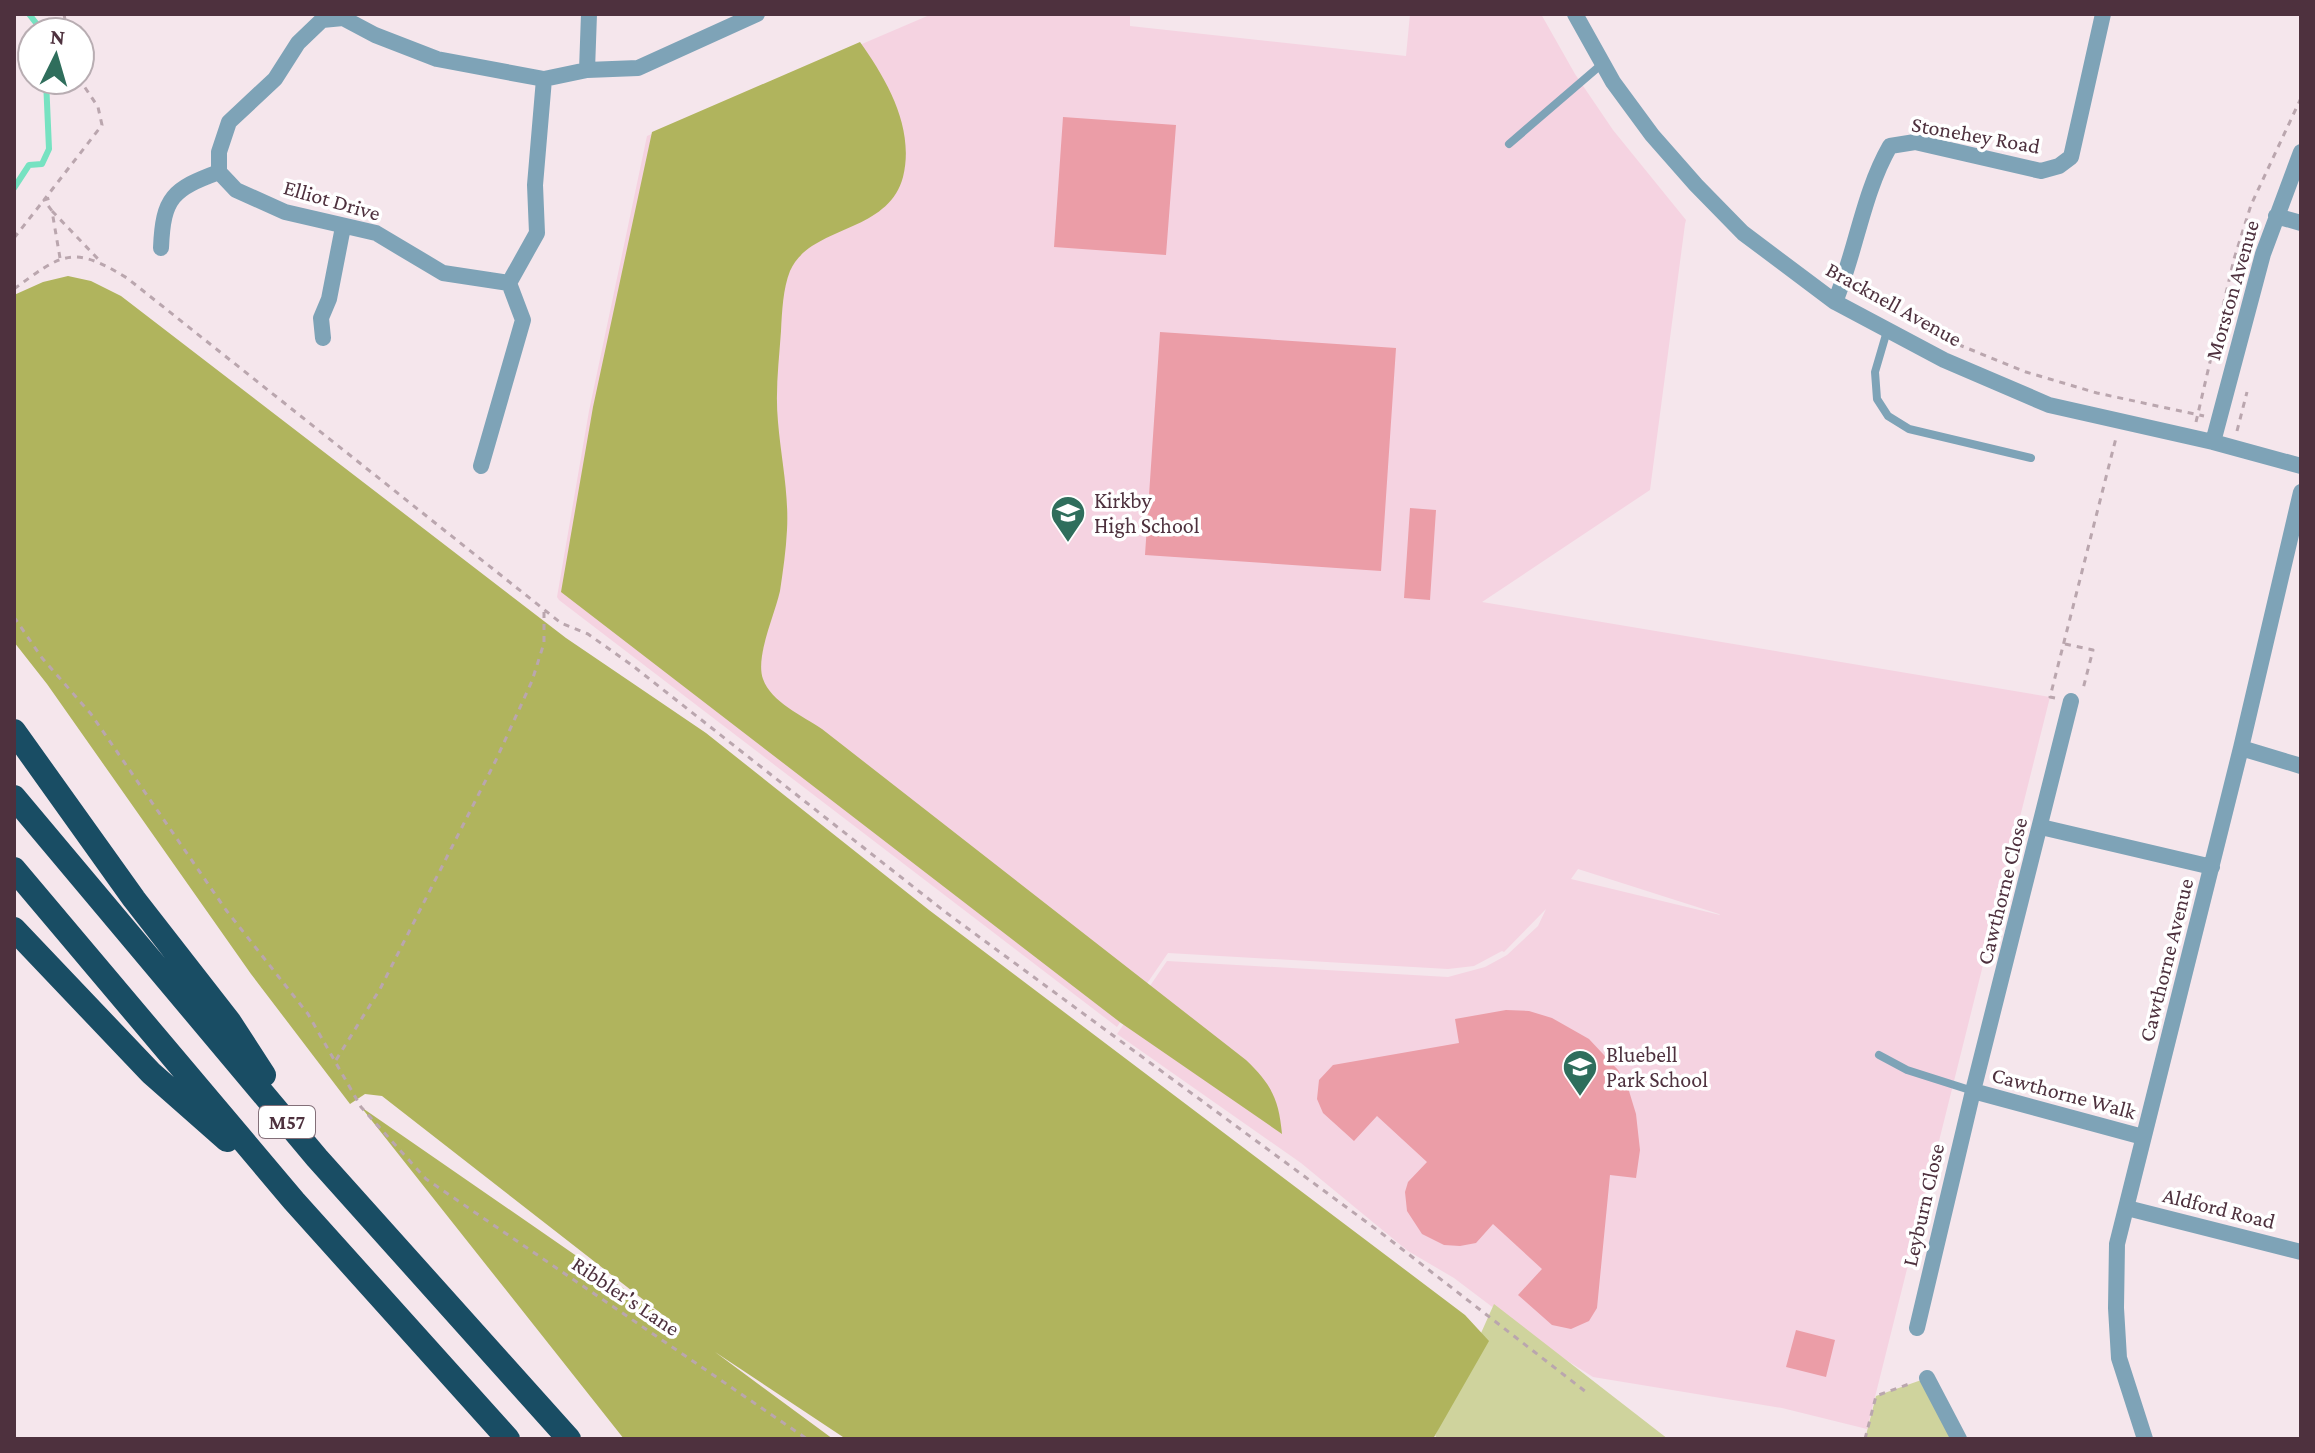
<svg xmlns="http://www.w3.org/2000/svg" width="2315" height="1453" viewBox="0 0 2315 1453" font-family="'Crimson Pro',serif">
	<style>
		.built { fill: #f5d3e1; fill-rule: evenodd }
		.green { fill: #cfd39d }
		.forest { fill: #b0b45d }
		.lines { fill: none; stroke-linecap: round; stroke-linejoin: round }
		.stream { stroke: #76e2c1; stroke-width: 6 }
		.building { fill: #eb9da7 }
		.path { stroke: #baa6ae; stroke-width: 3; stroke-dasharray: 6 6; stroke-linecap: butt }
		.lane { stroke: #7ea3b7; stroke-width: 8 }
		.street { stroke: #7ea3b7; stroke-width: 16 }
		.highway { stroke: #194d64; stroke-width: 24 }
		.labels { text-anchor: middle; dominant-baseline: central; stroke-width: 7; stroke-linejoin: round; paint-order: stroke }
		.shield { fill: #fff; stroke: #836f78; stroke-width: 2 }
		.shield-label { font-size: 20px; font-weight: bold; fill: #4e313e }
		.street-label { font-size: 22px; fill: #4e313e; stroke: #fff }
		.poi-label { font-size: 22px; fill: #4e313e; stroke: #fff; text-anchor: start }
	</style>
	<rect width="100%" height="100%" fill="#f5e6ec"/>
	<path class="built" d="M 932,14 L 1130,14 L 1130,26 L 1406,56 L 1410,14 L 1541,14 L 1575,74 L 1613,130 L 1686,220 L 1685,224 L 1650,490 L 1482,602 L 2050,697 L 1867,1429 L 1782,1408 L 1593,1377 L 1544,1346 L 1454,1278 L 1408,1251 L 1301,1163 L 1117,1034 L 1167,961 L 1448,977 L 1485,967 L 1507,955 L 1538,926 L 1546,909 L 1504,952 L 1502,951 L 1474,966 L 1448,969 L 1168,953 L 1117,1027 L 559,600 L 557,597 L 589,411 L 647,136 ZM 1578,869 L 1719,914 L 1720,915 L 1571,879 Z"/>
	<path class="green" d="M 1494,1304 L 1668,1439 L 1439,1439 L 1435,1436 Z
		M 1927,1378 L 1956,1439 L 1865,1439 L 1876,1396 Z"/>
	<path class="forest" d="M 860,42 C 887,80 915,128 903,177 C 888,234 810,225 790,271 C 783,288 782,312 781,331 C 779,361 775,391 778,422 C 781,458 789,493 787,530 C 786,550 783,571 780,591 C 775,614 755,657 763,679 C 771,702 803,716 822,729 L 1246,1060 C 1271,1084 1279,1099 1282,1134 L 1121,1023 L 561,592 L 593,407 L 652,132 Z
		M 68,276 L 91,281 L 121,296 L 566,638 L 706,733 L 929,910 L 1465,1315 L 1489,1341 L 1433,1439 L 846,1439 L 715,1352 L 833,1439 L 624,1439 L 361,1107 L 672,1322 L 382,1096 L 365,1094 L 350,1104 L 251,974 L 47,684 L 14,642 L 14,295 L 43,282 Z"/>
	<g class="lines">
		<path class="stream" d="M 29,14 L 43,32
			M 14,188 L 29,165 L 42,164 L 49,149 L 46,80"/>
	</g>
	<path class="building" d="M 1063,117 L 1176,125 L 1166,255 L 1054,247 Z
		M 1160,332 L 1396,348 L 1381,571 L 1145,555 Z
		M 1410,508 L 1436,510 L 1430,600 L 1404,598 Z
		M 1506,1010 L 1529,1011 L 1552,1018 L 1589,1039 L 1618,1070 L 1629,1091 L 1636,1114 L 1640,1150 L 1636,1178 L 1610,1175 L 1597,1308 L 1589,1321 L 1571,1329 L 1552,1325 L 1518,1295 L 1542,1269 L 1493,1224 L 1476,1243 L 1460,1246 L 1444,1245 L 1422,1234 L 1407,1211 L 1405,1192 L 1408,1182 L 1427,1162 L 1377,1116 L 1354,1141 L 1323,1113 L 1317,1099 L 1319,1080 L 1333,1065 L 1459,1043 L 1455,1019 Z
		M 1796,1330 L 1835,1340 L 1826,1377 L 1786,1367 Z"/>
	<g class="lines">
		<path class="path" d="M 64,14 L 67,32
			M 52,211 L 99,260
			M 14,238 L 44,200 L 53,197
			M 60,258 L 52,211 L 44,200 L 102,125 L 98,107 L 80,80
			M 14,289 C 62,254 72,244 127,278 L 561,623 L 588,634 L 633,666 L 944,911 L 1380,1232 L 1586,1392
			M 1947,340 L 2026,372 L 2097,393 L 2204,416
			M 2196,422 L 2234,259 L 2251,205 L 2301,98
			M 2237,431 L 2247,392
			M 14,617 L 42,658 L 91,714 L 226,910 L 308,1014 L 361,1107 L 426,1179 L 807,1439
			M 2065,644 L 2093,650 L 2083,689
			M 2055,698 L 2050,697 L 2116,438
			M 336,1060 L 380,989 L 496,760 L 532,681 L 544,643 L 544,610
			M 1865,1439 L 1876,1396 L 1909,1384"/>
		<path class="lane" d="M 1509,144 L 1602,64
			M 1887,331 L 1875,372 L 1877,399 L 1888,416 L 1909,429 L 2031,458
			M 1879,1055 L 1907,1070 L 1973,1091"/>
		<path class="street" d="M 1575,14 L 1613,82 L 1652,135 L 1696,185 L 1743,233 L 1835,302 L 1944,360 L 2049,405 L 2213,442 L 2301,466
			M 587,70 L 589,14
			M 544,79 L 535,185 L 537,233 L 509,283 L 443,273 L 376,233 L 285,212 L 236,190 L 219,172 L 219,152 L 229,122 L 275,79 L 298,43 L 322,20 L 343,18 L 375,35 L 437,59 L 544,79 L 587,70 L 638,68 L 757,14
			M 2276,216 L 2301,223
			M 161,248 C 163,197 173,189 219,172
			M 1835,302 C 1856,251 1863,193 1890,146 L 1915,142 L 2041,171 L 2059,166 L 2071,157 L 2103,14
			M 323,338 L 321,318 L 329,299 L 343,227
			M 2213,442 L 2263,254 L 2301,152
			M 481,466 L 523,320 L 509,283
			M 2241,748 L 2301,766
			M 2041,827 L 2212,867
			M 1973,1091 L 2143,1137
			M 2127,1208 L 2301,1252
			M 1917,1328 L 1973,1091 L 2071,701
			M 1927,1378 L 1959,1439
			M 2145,1439 L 2119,1358 L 2116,1308 L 2117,1244 L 2241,748 L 2301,492"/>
		<path class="highway" d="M 14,731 L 134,899 L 229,1021 L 264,1075
			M 14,797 L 317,1158 L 569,1439
			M 14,869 L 294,1201 L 508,1439
			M 14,929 L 151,1073 L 227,1140"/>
	</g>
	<defs>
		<symbol id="school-pin" viewBox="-11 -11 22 30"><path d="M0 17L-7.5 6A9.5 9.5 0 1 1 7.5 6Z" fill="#2f6e5c" stroke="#fff"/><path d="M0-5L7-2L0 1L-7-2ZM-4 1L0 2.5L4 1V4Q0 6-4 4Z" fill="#fff"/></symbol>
	</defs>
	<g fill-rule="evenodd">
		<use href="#school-pin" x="1048" y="493" width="40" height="54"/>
		<use href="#school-pin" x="1560" y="1047" width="40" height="54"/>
	</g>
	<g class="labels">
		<rect class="shield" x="259" y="1106" width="56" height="32" rx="6"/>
		<g class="shield-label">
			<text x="287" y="1122">M57</text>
		</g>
		<g class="street-label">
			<text transform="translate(1976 135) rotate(10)">Stonehey Road</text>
			<text transform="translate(332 200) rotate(16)">Elliot Drive</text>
			<text transform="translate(2232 290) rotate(-74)">Morston Avenue</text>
			<text transform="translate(1894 304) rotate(29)">Bracknell Avenue</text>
			<text transform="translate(2002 891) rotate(-76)">Cawthorne Close</text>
			<text transform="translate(2166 960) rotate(-76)">Cawthorne Avenue</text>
			<text transform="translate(2064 1093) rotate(15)">Cawthorne Walk</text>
			<text transform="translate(1923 1205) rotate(-77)">Leyburn Close</text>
			<text transform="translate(2219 1208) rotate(14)">Aldford Road</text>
			<text transform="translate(626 1296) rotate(34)">Ribbler's Lane</text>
		</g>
		<g class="poi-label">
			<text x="1094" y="500">Kirkby<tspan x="1094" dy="25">High School</tspan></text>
			<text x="1606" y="1054">Bluebell<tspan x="1606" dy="25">Park School</tspan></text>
		</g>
	</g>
	<rect width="2315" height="1453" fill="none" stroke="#4e313e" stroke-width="32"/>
	<g transform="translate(56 56) rotate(5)"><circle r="38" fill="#ffffff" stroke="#b8adb2" stroke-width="2"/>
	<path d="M0-6L14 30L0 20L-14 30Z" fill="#2f6e5c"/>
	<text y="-12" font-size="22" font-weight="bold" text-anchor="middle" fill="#4e313e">N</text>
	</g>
</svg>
